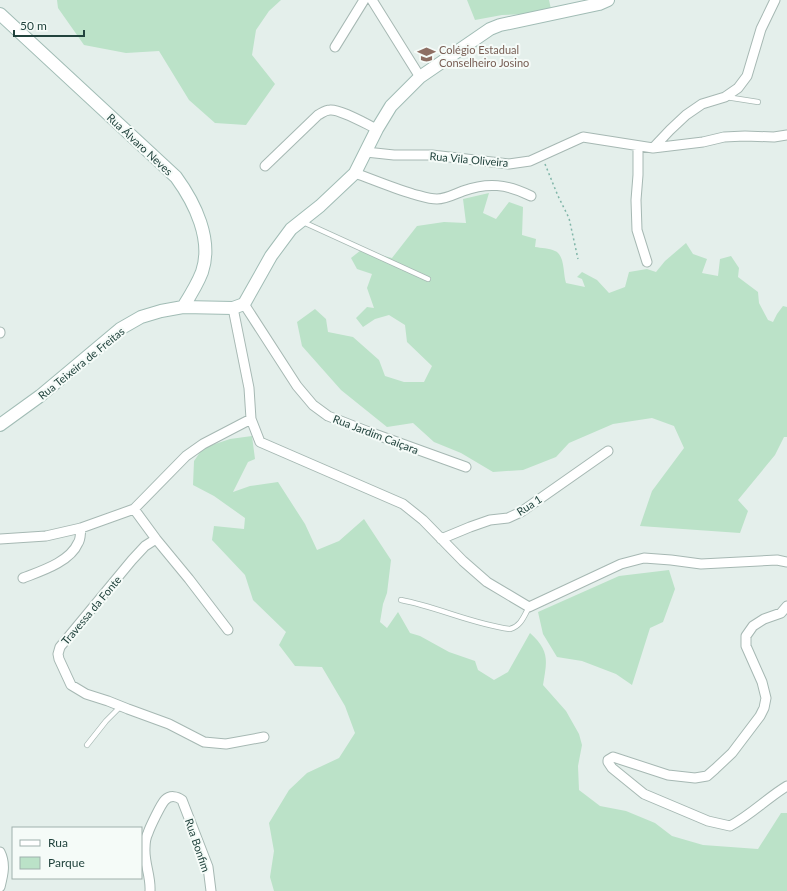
<svg xmlns="http://www.w3.org/2000/svg" width="787" height="891" viewBox="0 0 787 891" font-family="Lato,sans-serif">
	<style>
		.green { fill: #bbe2c8 }
		.lines { fill: none; stroke-linecap: round; stroke-linejoin: round }
		.lane-casing { stroke: #a6b8b3; stroke-width: 6 }
		.street-casing { stroke: #a6b8b3; stroke-width: 11 }
		.secondary-casing { stroke: #a1bcb5; stroke-width: 14 }
		.path { stroke: #81b6a9; stroke-width: 1.5; stroke-dasharray: 2 3; stroke-linecap: butt }
		.lane { stroke: #fff; stroke-width: 4.5 }
		.street { stroke: #fff; stroke-width: 9 }
		.secondary { stroke: #fff; stroke-width: 12 }
		.labels { text-anchor: middle; dominant-baseline: central; stroke-width: 4; stroke-linejoin: round; paint-order: stroke }
		.education-label { font-size: 11px; fill: #785e54; stroke: #f5fbf8; text-anchor: start }
		.street-label { font-size: 11px; fill: #21433d; stroke: #f5fbf8 }
	</style>
	<rect width="100%" height="100%" fill="#e4efeb"/>
	<path class="green" d="M 57,0 L 281,0 L 269,11 L 256,30 L 252,55 L 275,84 L 246,125 L 215,123 L 189,100 L 159,51 L 126,53 L 84,45 L 58,8 Z
		M 467,0 L 549,0 L 551,9 L 528,14 L 502,15 L 475,20 Z
		M 489,193 L 483,213 L 496,219 L 509,202 L 523,207 L 522,235 L 536,239 L 535,247 C 541,248 549,248 555,251 C 565,255 563,274 566,283 L 585,287 L 582,279 L 577,277 L 582,272 L 597,280 L 609,293 L 625,287 L 629,272 L 647,269 L 656,272 L 665,261 L 686,243 L 693,254 L 707,259 L 702,273 L 718,276 L 720,259 L 731,256 L 739,268 L 738,277 L 758,292 L 759,303 L 768,320 L 773,322 L 777,314 L 783,306 L 787,307 L 787,437 L 784,437 L 775,455 L 738,500 L 748,511 L 740,533 L 640,526 L 652,491 L 684,448 L 674,426 L 652,418 L 613,424 L 569,443 L 556,457 L 523,470 L 493,472 L 461,453 L 434,442 L 413,423 L 387,427 L 341,390 L 302,346 L 297,322 L 315,309 L 326,319 L 328,332 L 353,337 L 379,360 L 385,376 L 404,382 L 424,382 L 432,366 L 407,342 L 405,325 L 389,315 L 375,319 L 363,327 L 356,318 L 367,307 L 374,308 L 367,288 L 372,274 L 357,269 L 351,258 L 361,250 L 392,258 L 417,226 L 444,222 L 466,223 L 463,199 Z
		M 252,436 L 255,459 L 248,462 L 233,492 L 250,486 L 278,482 L 305,524 L 317,550 L 339,541 L 364,519 L 391,560 L 387,593 L 383,604 L 380,622 L 387,628 L 398,612 L 410,633 L 420,636 L 449,652 L 475,661 L 478,670 L 494,680 L 508,672 L 530,633 C 550,651 547,661 543,685 L 566,711 L 579,734 L 582,745 L 578,766 L 579,790 L 600,806 L 626,811 L 655,823 L 672,836 L 703,845 L 758,849 L 781,813 L 787,813 L 787,891 L 274,891 L 270,877 L 274,851 L 269,823 L 289,790 L 307,773 L 339,758 L 355,733 L 345,706 L 322,667 L 295,666 L 279,645 L 286,632 L 253,600 L 245,575 L 212,540 L 214,526 L 244,529 L 245,518 L 214,496 L 193,485 L 194,461 L 203,448 L 230,439 Z
		M 669,570 L 675,589 L 663,622 L 650,628 L 632,685 L 616,674 L 582,661 L 557,657 L 543,634 L 538,612 L 619,576 Z"/>
	<g class="lines">
		<defs>
			<path id="lane" d="M 726,97 L 758,102
				M 303,222 L 428,279
				M 401,600 C 438,607 472,624 510,629 C 521,626 524,616 529,607
				M 87,745 L 106,721 L 121,706"/>
			<path id="street" d="M 372,0 L 420,77
				M 335,47 L 364,0
				M 638,146 L 638,175 L 636,200 L 637,230 L 647,262
				M 653,148 L 670,130 L 686,115 L 702,104 L 725,97 L 738,88 L 747,76 L 761,29 L 775,0
				M 366,152 L 394,155 L 432,155 L 509,164 L 530,161 L 583,137 L 653,148 L 703,142 L 724,137 L 745,136 L 774,137 L 787,135
				M 265,166 L 318,115 C 322,113 325,110 330,110 C 340,109 366,124 377,129
				M 355,173 C 374,180 393,188 413,194 C 421,196 429,199 437,199 C 446,199 455,194 463,191 C 488,182 507,184 531,196
				M 244,304 L 297,386 L 313,405 L 328,416 L 369,432 L 466,467
				M 233,308 L 249,388 L 251,419 L 260,442 L 403,504 L 423,520 L 463,561 L 487,582 L 529,607 L 621,564 L 644,558 L 671,560 L 701,564 L 777,560 L 787,562
				M 0,333 L 0,332
				M 134,509 L 156,539 L 189,579 L 228,630
				M 0,539 L 46,536 L 81,528 L 134,509 L 186,456 L 203,444 L 251,419
				M 156,539 L 145,546 L 132,560 L 60,647 L 58,654 L 59,659 L 71,685 L 86,694 L 108,701 L 128,709 L 169,724 L 204,742 L 226,744 L 264,737
				M 441,539 L 470,527 L 490,520 L 508,518 L 521,512 L 608,451
				M 23,578 C 41,571 70,562 78,543 C 81,539 80,533 81,528
				M 787,606 L 781,613 L 764,619 L 753,626 L 746,636 L 746,646 L 762,682 L 766,698 L 764,708 L 760,716 L 732,753 L 715,769 L 707,776 L 695,778 L 668,775 L 613,757 L 608,760 L 608,762 L 612,768 L 644,794 L 708,821 L 730,826 C 751,815 767,798 787,786
				M 0,852 C 6,864 3,875 0,887
				M 150,891 C 151,876 144,863 145,848 C 145,843 146,837 148,833 C 150,827 161,804 165,800 C 170,795 177,796 182,800 L 208,867 L 211,891"/>
			<path id="secondary" d="M 0,14 L 176,177 C 195,203 213,240 202,272 C 197,285 190,296 183,307
				M 0,425 L 40,396 L 120,329 L 141,317 L 161,311 L 183,307 L 233,308 L 244,304 L 271,256 L 291,229 L 320,206 L 355,173 L 377,129 L 391,106 L 420,77 L 490,29 L 500,25 L 599,4 L 608,0"/>
		</defs>
		<use href="#lane" class="lane-casing"/>
		<use href="#street" class="street-casing"/>
		<use href="#secondary" class="secondary-casing"/>
		<path class="path" d="M 545,164 L 558,196 L 569,218 L 578,259"/>
		<use href="#lane" class="lane"/>
		<use href="#street" class="street"/>
		<use href="#secondary" class="secondary"/>
	</g>
	<defs>
		<symbol id="school-bare" viewBox="-9 -9 18 18"><path d="M0-5L7-2L0 1L-7-2ZM-4 1L0 2.5L4 1V4Q0 6-4 4Z" fill="#8d6e63" stroke="#f5fbf8" stroke-width="2.5" paint-order="stroke"/></symbol>
	</defs>
	<g fill-rule="evenodd">
		<use href="#school-bare" x="414" y="42" width="25" height="25"/>
	</g>
	<g class="labels">
		<g class="education-label">
			<text x="439" y="49">Colégio Estadual<tspan x="439" dy="13">Conselheiro Josino</tspan></text>
		</g>
		<g class="street-label">
			<text transform="translate(140 144) rotate(43)">Rua Álvaro Neves</text>
			<text transform="translate(469 159) rotate(5)">Rua Vila Oliveira</text>
			<text transform="translate(81 363) rotate(-39)">Rua Teixeira de Freitas</text>
			<text transform="translate(376 434) rotate(21)">Rua Jardim Caiçara</text>
			<text transform="translate(529 505) rotate(-33)">Rua 1</text>
			<text transform="translate(91 610) rotate(-50)">Travessa da Fonte</text>
			<text transform="translate(198 845) rotate(71)">Rua Bonfim</text>
		</g>
	</g>
	<rect x="12" y="827" width="130" height="52" fill="#f5fbf8" stroke="#a0b1ad"/>
	<rect x="20" y="840" width="20" height="6" fill="#ffffff" stroke="#a0b1ad"/>
	<text x="48" y="847" font-size="12" fill="#21433d">Rua</text>
	<rect x="20" y="857" width="20" height="12" fill="#bbe2c8" stroke="#a0b1ad"/>
	<text x="48" y="867" font-size="12" fill="#21433d">Parque</text>
	<path d="M14 30v6h70v-6" fill="none" stroke="#21433d" stroke-width="2"/>
	<text x="20" y="30" font-size="12" fill="#21433d" stroke="#f5fbf8" stroke-width="3" paint-order="stroke">50 m</text>
</svg>
